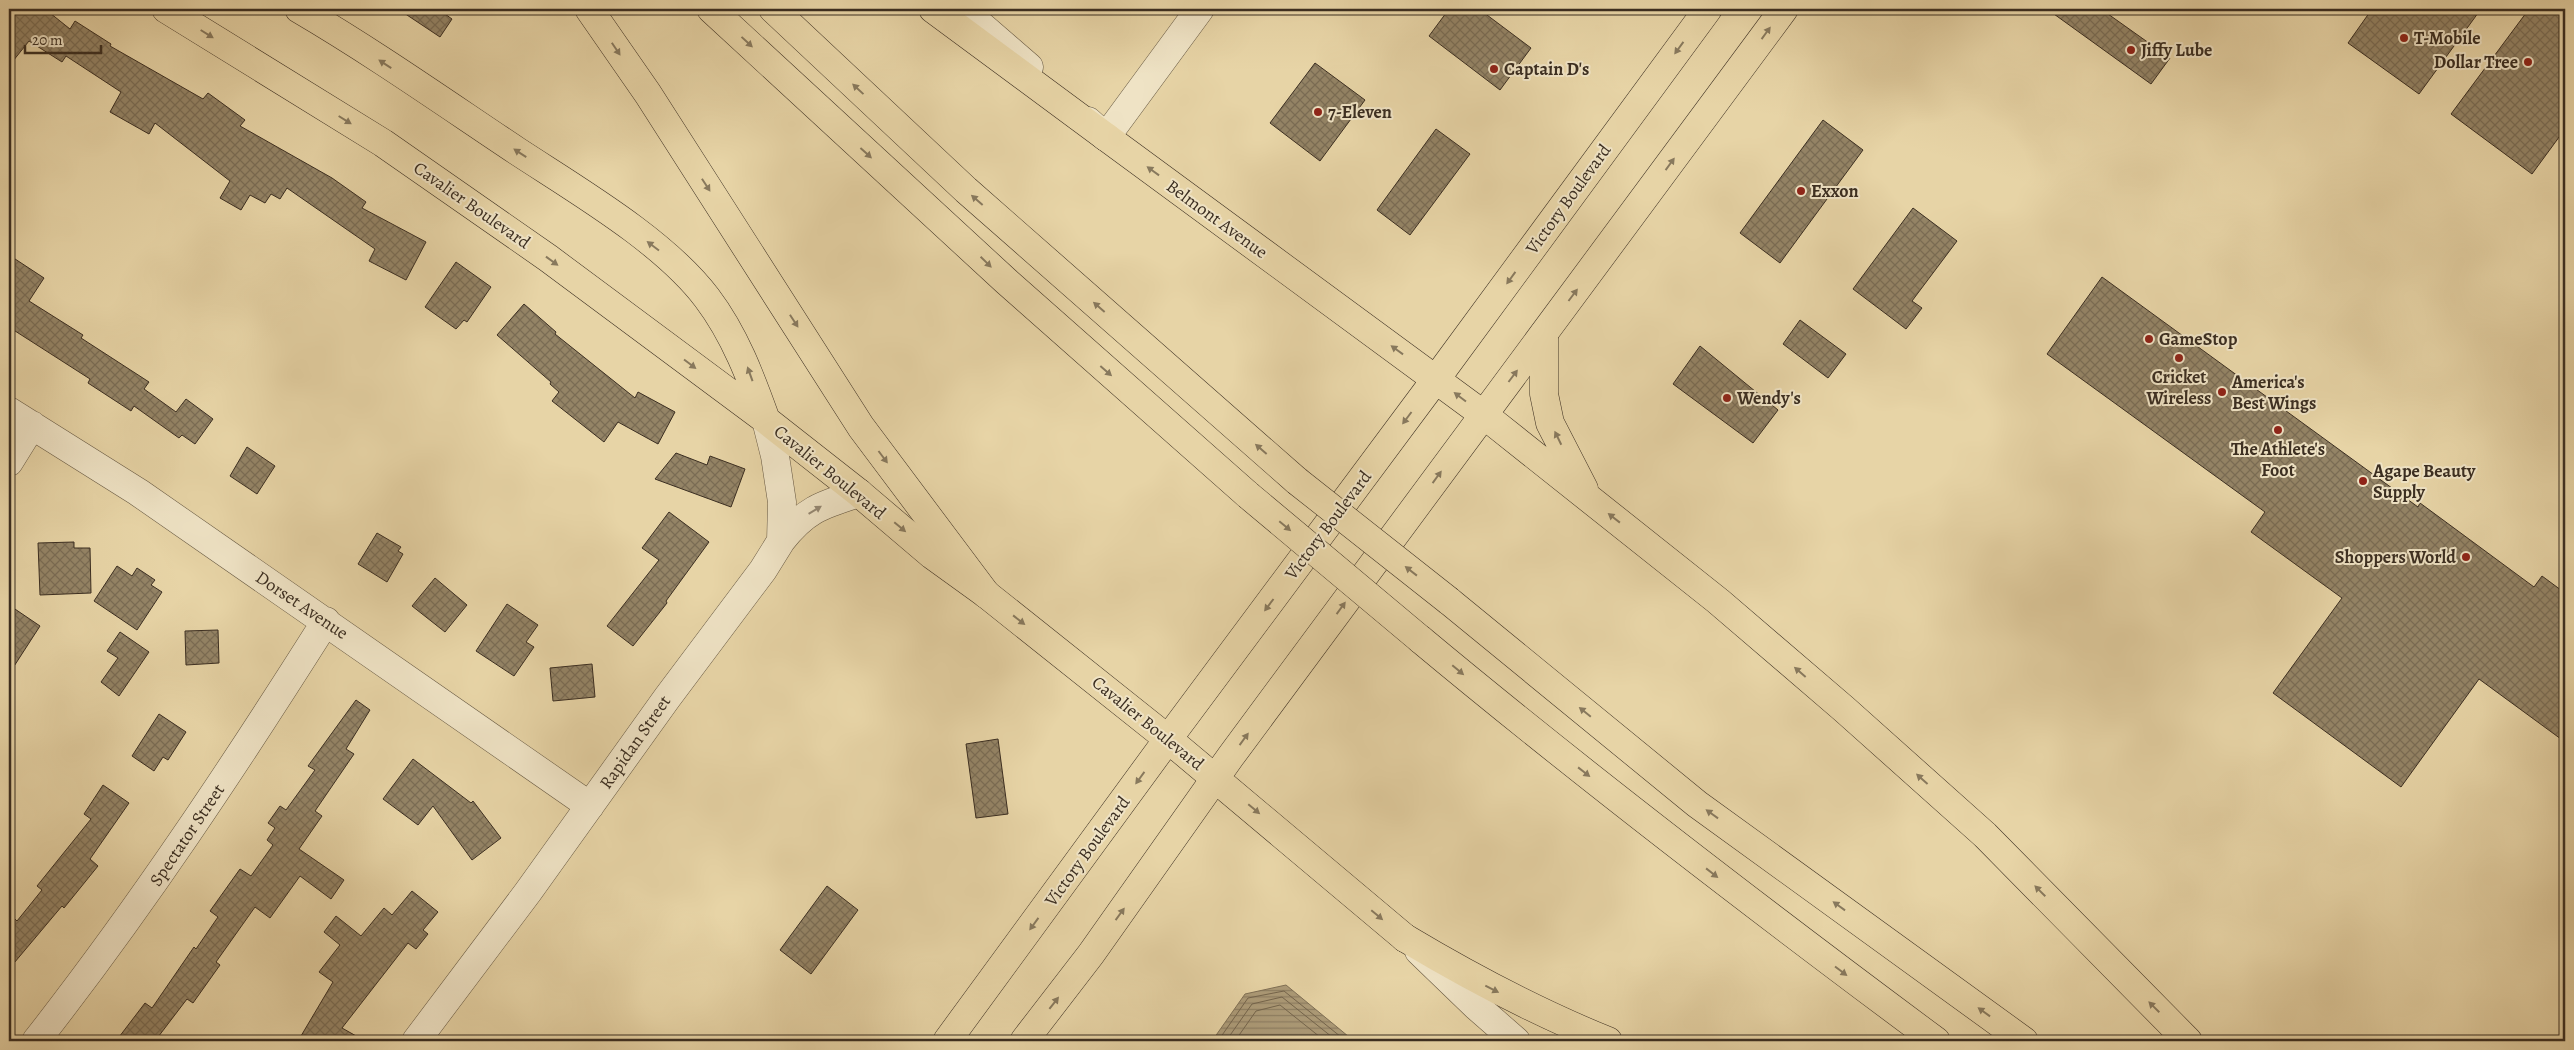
<svg xmlns="http://www.w3.org/2000/svg" width="2574" height="1050" viewBox="0 0 2574 1050" font-family="Alegreya,serif">
	<style>
		.water { fill: url(#water-rules); stroke: #7f7056 }
		.lines { fill: none; stroke-linecap: round; stroke-linejoin: round }
		.shore { stroke: #74654d; stroke-width: 1 }
		.building { fill: url(#building-cross-hatch); stroke: #3b2e21 }
		.minor-casing { stroke: #665842; stroke-width: 29 }
		.major-casing { stroke: #3b2e21; stroke-width: 29 }
		.highway-casing { stroke: #3b2e21; stroke-width: 29 }
		.minor { stroke: #efe3c5; stroke-width: 28 }
		.major { stroke: #e7d4a6; stroke-width: 28 }
		.highway { stroke: #e7d4a6; stroke-width: 28 }
		.highway-bridge-casing { stroke: #3b2e21; stroke-width: 29; stroke-linecap: butt }
		.highway-bridge { stroke: #e7d4a6; stroke-width: 28 }
		.oneway { fill: #88795d }
		.oneway2 { fill: #958873 }
		.poi-dot { fill: #8f2418; stroke: #efe3c5; stroke-width: 2 }
		.labels { text-anchor: middle; dominant-baseline: central; stroke-width: 4; stroke-linejoin: round; paint-order: stroke }
		.poi-label { font-size: 18px; font-weight: bold; fill: #3b2e21; stroke: #efe3c5; text-anchor: start }
		.street-label { font-size: 18px; fill: #3b2e21; stroke: #efe3c5 }
	</style>
	<defs>
		<pattern id="water-rules" width="6" height="5" patternUnits="userSpaceOnUse" patternTransform="scale(1.25)"><rect width="6" height="5" fill="#ad9c79"/><path d="M0 2.5h6" fill="none" stroke="#8e8063"/></pattern>
		<pattern id="building-cross-hatch" width="8" height="8" patternUnits="userSpaceOnUse" patternTransform="scale(1.25)"><rect width="8" height="8" fill="#948466"/><path d="M0 0l8 8M0 8l8-8" fill="none" stroke="#7a6c54"/></pattern>
	</defs>
	<rect width="100%" height="100%" fill="#e7d4a6"/>
	<filter id="stains"><feTurbulence type="fractalNoise" baseFrequency=".004" numOctaves="4"/><feColorMatrix values="0 0 0 0 .2 0 0 0 0 .09 0 0 0 0 .02 0 0 0 .5 -.17"/></filter>
	<radialGradient id="worn" r=".72"><stop offset=".6" stop-color="#630" stop-opacity="0"/><stop offset="1" stop-color="#630" stop-opacity=".3"/></radialGradient>
	<path class="water" d="M 1286,985 L 1354,1041 L 1212,1041 L 1245,994 Z"/>
	<g class="lines">
		<path class="shore" d="M 1218,1041 L 1248,998 L 1284,991 L 1346,1041
			M 1226,1041 L 1252,1004 L 1282,997 L 1337,1041
			M 1235,1041 L 1256,1011 L 1280,1005 L 1325,1041"/>
	</g>
	<path class="building" d="M 9,9 L 45,9 L 70,29 L 75,21 L 111,44 L 110,46 L 203,99 L 208,93 L 245,120 L 240,126 L 332,178 L 366,202 L 362,208 L 426,242 L 406,280 L 369,261 L 375,249 L 287,188 L 280,199 L 271,194 L 265,203 L 250,195 L 241,210 L 220,198 L 230,181 L 155,123 L 149,134 L 110,112 L 121,92 L 66,56 L 62,62 L 29,41 L 9,66 Z
		M 398,9 L 438,9 L 452,19 L 440,37 Z
		M 1449,9 L 1479,9 L 1531,48 L 1500,90 L 1429,36 Z
		M 2047,9 L 2101,9 L 2170,58 L 2151,84 Z
		M 2372,9 L 2481,9 L 2419,94 L 2348,43 Z
		M 2529,9 L 2565,9 L 2565,129 L 2532,174 L 2451,114 Z
		M 1315,63 L 1365,100 L 1320,161 L 1270,123 Z
		M 1823,120 L 1863,150 L 1780,263 L 1740,233 Z
		M 1436,129 L 1470,154 L 1410,235 L 1377,210 Z
		M 1913,208 L 1957,241 L 1912,301 L 1922,308 L 1906,329 L 1853,289 Z
		M 9,255 L 44,278 L 29,301 L 83,335 L 81,338 L 149,382 L 144,389 L 176,412 L 186,399 L 213,419 L 195,444 L 182,435 L 179,438 L 134,406 L 131,411 L 88,383 L 90,379 L 12,329 L 9,333 Z
		M 456,262 L 491,287 L 467,322 L 464,320 L 456,329 L 425,307 Z
		M 2102,277 L 2418,507 L 2420,503 L 2534,587 L 2542,576 L 2565,593 L 2565,742 L 2479,679 L 2401,787 L 2273,693 L 2342,598 L 2251,532 L 2265,512 L 2047,354 Z
		M 524,304 L 556,332 L 555,334 L 635,398 L 638,392 L 675,412 L 658,444 L 618,422 L 604,442 L 552,401 L 559,392 L 550,384 L 551,382 L 497,335 Z
		M 1800,320 L 1846,354 L 1828,378 L 1783,344 Z
		M 1700,346 L 1778,410 L 1753,443 L 1673,384 Z
		M 247,447 L 275,466 L 257,494 L 230,476 Z
		M 676,453 L 707,465 L 710,456 L 745,469 L 731,507 L 655,479 Z
		M 669,512 L 709,542 L 666,601 L 667,603 L 633,646 L 607,626 L 659,560 L 642,548 Z
		M 377,533 L 401,547 L 398,551 L 403,554 L 387,582 L 358,564 Z
		M 74,542 L 74,548 L 90,548 L 91,593 L 40,595 L 38,543 Z
		M 117,566 L 132,576 L 137,568 L 155,580 L 151,585 L 162,592 L 137,630 L 94,601 Z
		M 435,578 L 467,605 L 445,632 L 412,606 Z
		M 507,604 L 538,625 L 526,642 L 534,647 L 514,676 L 476,651 Z
		M 9,605 L 40,626 L 9,674 Z
		M 218,630 L 219,663 L 186,665 L 185,631 Z
		M 120,632 L 149,652 L 119,696 L 101,682 L 118,658 L 107,651 Z
		M 592,664 L 595,697 L 553,701 L 550,668 Z
		M 356,700 L 370,710 L 346,749 L 354,754 L 315,811 L 322,816 L 299,849 L 344,880 L 331,899 L 300,876 L 270,918 L 255,907 L 216,962 L 220,965 L 193,1003 L 187,999 L 155,1041 L 116,1041 L 145,1003 L 152,1008 L 194,947 L 196,949 L 218,917 L 210,911 L 240,869 L 251,876 L 273,845 L 267,840 L 275,828 L 268,823 L 280,806 L 286,810 L 315,770 L 308,766 Z
		M 159,714 L 186,732 L 168,760 L 163,757 L 154,771 L 132,756 Z
		M 998,739 L 1008,814 L 976,818 L 966,744 Z
		M 413,759 L 471,803 L 473,801 L 501,838 L 472,860 L 433,806 L 418,825 L 383,799 Z
		M 103,785 L 129,803 L 90,859 L 98,866 L 64,908 L 62,906 L 9,969 L 9,913 L 17,921 L 42,890 L 37,886 L 91,819 L 84,814 Z
		M 827,886 L 858,910 L 811,974 L 780,950 Z
		M 412,891 L 438,912 L 423,930 L 428,934 L 416,949 L 408,943 L 342,1028 L 365,1041 L 298,1041 L 333,982 L 319,972 L 340,945 L 324,932 L 336,916 L 361,936 L 384,908 L 392,915 Z"/>
	<g class="lines">
		<defs>
			<path id="minor" d="M 962,9 L 1029,67
				M 1088,121 L 1106,137 L 1200,9
				M 9,411 L 138,492 L 590,806
				M 9,462 L 32,425
				M 781,541 C 806,509 822,505 859,493
				M 1419,951 L 1476,1006 L 1516,1041
				M 36,1041 C 141,907 235,765 326,621
				M 416,1041 L 528,892 L 667,698 L 763,570 L 781,541 L 782,502 L 775,456 L 766,420"/>
			<path id="major" d="M 166,9 L 383,143 L 548,258 L 766,420 L 859,493 L 932,555 L 986,594 L 1168,739 L 1405,938
				M 299,9 C 374,53 445,103 517,151 C 578,191 664,241 707,298 C 735,335 751,378 766,420
				M 1106,137 L 1484,415
				M 947,1041 L 1168,739 L 1436,379 L 1708,9
				M 1024,1041 L 1091,954 L 1231,756 L 1784,9"/>
			<path id="highway" d="M 589,9 L 648,94 L 861,427 L 986,594
				M 711,9 L 1006,281 L 1248,495
				M 773,9 L 966,190 L 1297,481
				M 933,9 L 1106,137
				M 1544,334 L 1544,394 L 1550,423 L 1584,489
				M 1484,415 L 1718,601 L 1844,709 L 1985,835 L 2188,1041
				M 1449,601 L 1697,804 L 2024,1041
				M 1420,639 C 1588,779 1761,911 1936,1041
				M 1405,938 C 1472,978 1536,1012 1608,1041"/>
		</defs>
		<use href="#minor" class="minor-casing"/>
		<use href="#major" class="major-casing"/>
		<use href="#highway" class="highway-casing"/>
		<use href="#minor" class="minor"/>
		<use href="#major" class="major"/>
		<use href="#highway" class="highway"/>
		<defs>
			<path id="highway-bridge" d="M 1297,481 L 1449,601
				M 1248,495 L 1420,639"/>
		</defs>
		<use href="#highway-bridge" class="highway-bridge-casing"/>
		<use href="#highway-bridge" class="highway-bridge"/>
	</g>
	<defs><path id="oneway-solid" d="M-6-.8H1V-3.2L6.5 0L1 3.2V.8H-6Z" transform="scale(1.25)"/></defs>
	<g class="oneway">
		<use href="#oneway-solid" transform="translate(1766 33) rotate(-54)"/>
		<use href="#oneway-solid" transform="translate(207 34) rotate(32)"/>
		<use href="#oneway-solid" transform="translate(747 42) rotate(43)"/>
		<use href="#oneway-solid" transform="translate(1679 48) rotate(126)"/>
		<use href="#oneway-solid" transform="translate(616 49) rotate(56)"/>
		<use href="#oneway-solid" transform="translate(385 64) rotate(-147)"/>
		<use href="#oneway-solid" transform="translate(858 89) rotate(-137)"/>
		<use href="#oneway-solid" transform="translate(345 120) rotate(32)"/>
		<use href="#oneway-solid" transform="translate(520 153) rotate(-147)"/>
		<use href="#oneway-solid" transform="translate(866 153) rotate(42)"/>
		<use href="#oneway-solid" transform="translate(1670 164) rotate(-54)"/>
		<use href="#oneway-solid" transform="translate(1153 171) rotate(-144)"/>
		<use href="#oneway-solid" transform="translate(706 185) rotate(57)"/>
		<use href="#oneway-solid" transform="translate(977 200) rotate(-139)"/>
		<use href="#oneway-solid" transform="translate(653 246) rotate(-143)"/>
		<use href="#oneway-solid" transform="translate(552 261) rotate(36)"/>
		<use href="#oneway-solid" transform="translate(986 262) rotate(44)"/>
		<use href="#oneway-solid" transform="translate(1511 278) rotate(126)"/>
		<use href="#oneway-solid" transform="translate(1573 295) rotate(-53)"/>
		<use href="#oneway-solid" transform="translate(1099 307) rotate(-139)"/>
		<use href="#oneway-solid" transform="translate(794 321) rotate(57)"/>
		<use href="#oneway-solid" transform="translate(1397 350) rotate(-144)"/>
		<use href="#oneway-solid" transform="translate(690 364) rotate(37)"/>
		<use href="#oneway-solid" transform="translate(1106 371) rotate(41)"/>
		<use href="#oneway-solid" transform="translate(750 374) rotate(-110)"/>
		<use href="#oneway-solid" transform="translate(1513 376) rotate(-53)"/>
		<use href="#oneway-solid" transform="translate(1460 397) rotate(-143)"/>
		<use href="#oneway-solid" transform="translate(1407 418) rotate(127)"/>
		<use href="#oneway-solid" transform="translate(1558 438) rotate(-116)"/>
		<use href="#oneway-solid" transform="translate(1261 449) rotate(-139)"/>
		<use href="#oneway-solid" transform="translate(883 457) rotate(53)"/>
		<use href="#oneway-solid" transform="translate(1437 477) rotate(-54)"/>
		<use href="#oneway-solid" transform="translate(1614 518) rotate(-142)"/>
		<use href="#oneway-solid" transform="translate(1285 526) rotate(40)"/>
		<use href="#oneway-solid" transform="translate(900 527) rotate(40)"/>
		<use href="#oneway-solid" transform="translate(1411 571) rotate(-142)"/>
		<use href="#oneway-solid" transform="translate(1269 605) rotate(127)"/>
		<use href="#oneway-solid" transform="translate(1341 608) rotate(-54)"/>
		<use href="#oneway-solid" transform="translate(1019 620) rotate(38)"/>
		<use href="#oneway-solid" transform="translate(1458 670) rotate(40)"/>
		<use href="#oneway-solid" transform="translate(1800 672) rotate(-139)"/>
		<use href="#oneway-solid" transform="translate(1585 712) rotate(-141)"/>
		<use href="#oneway-solid" transform="translate(1244 739) rotate(-54)"/>
		<use href="#oneway-solid" transform="translate(1584 772) rotate(38)"/>
		<use href="#oneway-solid" transform="translate(1140 778) rotate(126)"/>
		<use href="#oneway-solid" transform="translate(1922 779) rotate(-138)"/>
		<use href="#oneway-solid" transform="translate(1254 809) rotate(40)"/>
		<use href="#oneway-solid" transform="translate(1712 814) rotate(-144)"/>
		<use href="#oneway-solid" transform="translate(1712 873) rotate(38)"/>
		<use href="#oneway-solid" transform="translate(2040 891) rotate(-135)"/>
		<use href="#oneway-solid" transform="translate(1839 906) rotate(-144)"/>
		<use href="#oneway-solid" transform="translate(1120 914) rotate(-54)"/>
		<use href="#oneway-solid" transform="translate(1377 915) rotate(40)"/>
		<use href="#oneway-solid" transform="translate(1034 924) rotate(126)"/>
		<use href="#oneway-solid" transform="translate(1841 971) rotate(37)"/>
		<use href="#oneway-solid" transform="translate(1492 989) rotate(27)"/>
		<use href="#oneway-solid" transform="translate(1054 1003) rotate(-52)"/>
		<use href="#oneway-solid" transform="translate(2154 1007) rotate(-135)"/>
		<use href="#oneway-solid" transform="translate(1984 1012) rotate(-144)"/>
	</g>
	<use class="oneway2" href="#oneway-solid" transform="translate(815 510) rotate(-31)"/>
	<g class="poi-dot">
		<circle cx="2404" cy="38" r="5"/>
		<circle cx="2131" cy="50" r="5"/>
		<circle cx="2528" cy="62" r="5"/>
		<circle cx="1494" cy="69" r="5"/>
		<circle cx="1318" cy="112" r="5"/>
		<circle cx="1801" cy="191" r="5"/>
		<circle cx="2149" cy="339" r="5"/>
		<circle cx="2179" cy="358" r="5"/>
		<circle cx="2222" cy="392" r="5"/>
		<circle cx="1727" cy="398" r="5"/>
		<circle cx="2278" cy="430" r="5"/>
		<circle cx="2363" cy="481" r="5"/>
		<circle cx="2466" cy="557" r="5"/>
	</g>
	<g class="labels">
		<g class="poi-label">
			<text x="2414" y="38">T-Mobile</text>
			<text x="2141" y="50">Jiffy Lube</text>
			<text x="2518" y="62" text-anchor="end">Dollar Tree</text>
			<text x="1504" y="69">Captain D's</text>
			<text x="1328" y="112">7-Eleven</text>
			<text x="1811" y="191">Exxon</text>
			<text x="2159" y="339">GameStop</text>
			<text x="2179" y="377" text-anchor="middle">Cricket<tspan x="2179" dy="21">Wireless</tspan></text>
			<text x="2232" y="382">America's<tspan x="2232" dy="21">Best Wings</tspan></text>
			<text x="1737" y="398">Wendy's</text>
			<text x="2278" y="449" text-anchor="middle">The Athlete's<tspan x="2278" dy="21">Foot</tspan></text>
			<text x="2373" y="471">Agape Beauty<tspan x="2373" dy="21">Supply</tspan></text>
			<text x="2456" y="557" text-anchor="end">Shoppers World</text>
		</g>
		<g class="street-label">
			<text transform="translate(1568 199) rotate(-54)">Victory Boulevard</text>
			<text transform="translate(472 205) rotate(35)">Cavalier Boulevard</text>
			<text transform="translate(1217 219) rotate(36)">Belmont Avenue</text>
			<text transform="translate(830 472) rotate(39)">Cavalier Boulevard</text>
			<text transform="translate(1328 525) rotate(-53)">Victory Boulevard</text>
			<text transform="translate(302 605) rotate(34)">Dorset Avenue</text>
			<text transform="translate(1148 723) rotate(39)">Cavalier Boulevard</text>
			<text transform="translate(635 742) rotate(-55)">Rapidan Street</text>
			<text transform="translate(187 835) rotate(-56)">Spectator Street</text>
			<text transform="translate(1087 851) rotate(-54)">Victory Boulevard</text>
		</g>
	</g>
	<rect width="2574" height="1050" fill="none" stroke="#e7d4a6" stroke-width="30"/>
	<rect x="10" y="10" width="2554" height="1030" fill="none" stroke="#3b2e21" stroke-width="2.5"/>
	<rect x="15" y="15" width="2544" height="1020" fill="none" stroke="#3b2e21"/>
	<path d="M25 45v8h76v-8" fill="none" stroke="#3b2e21" stroke-width="2.5"/>
	<text x="32" y="45" font-size="15" fill="#3b2e21" stroke="#efe3c5" stroke-width="4" paint-order="stroke">20 m</text>
	<rect width="100%" height="100%" filter="url(#stains)"/>
	<rect width="100%" height="100%" fill="url(#worn)"/>
</svg>
